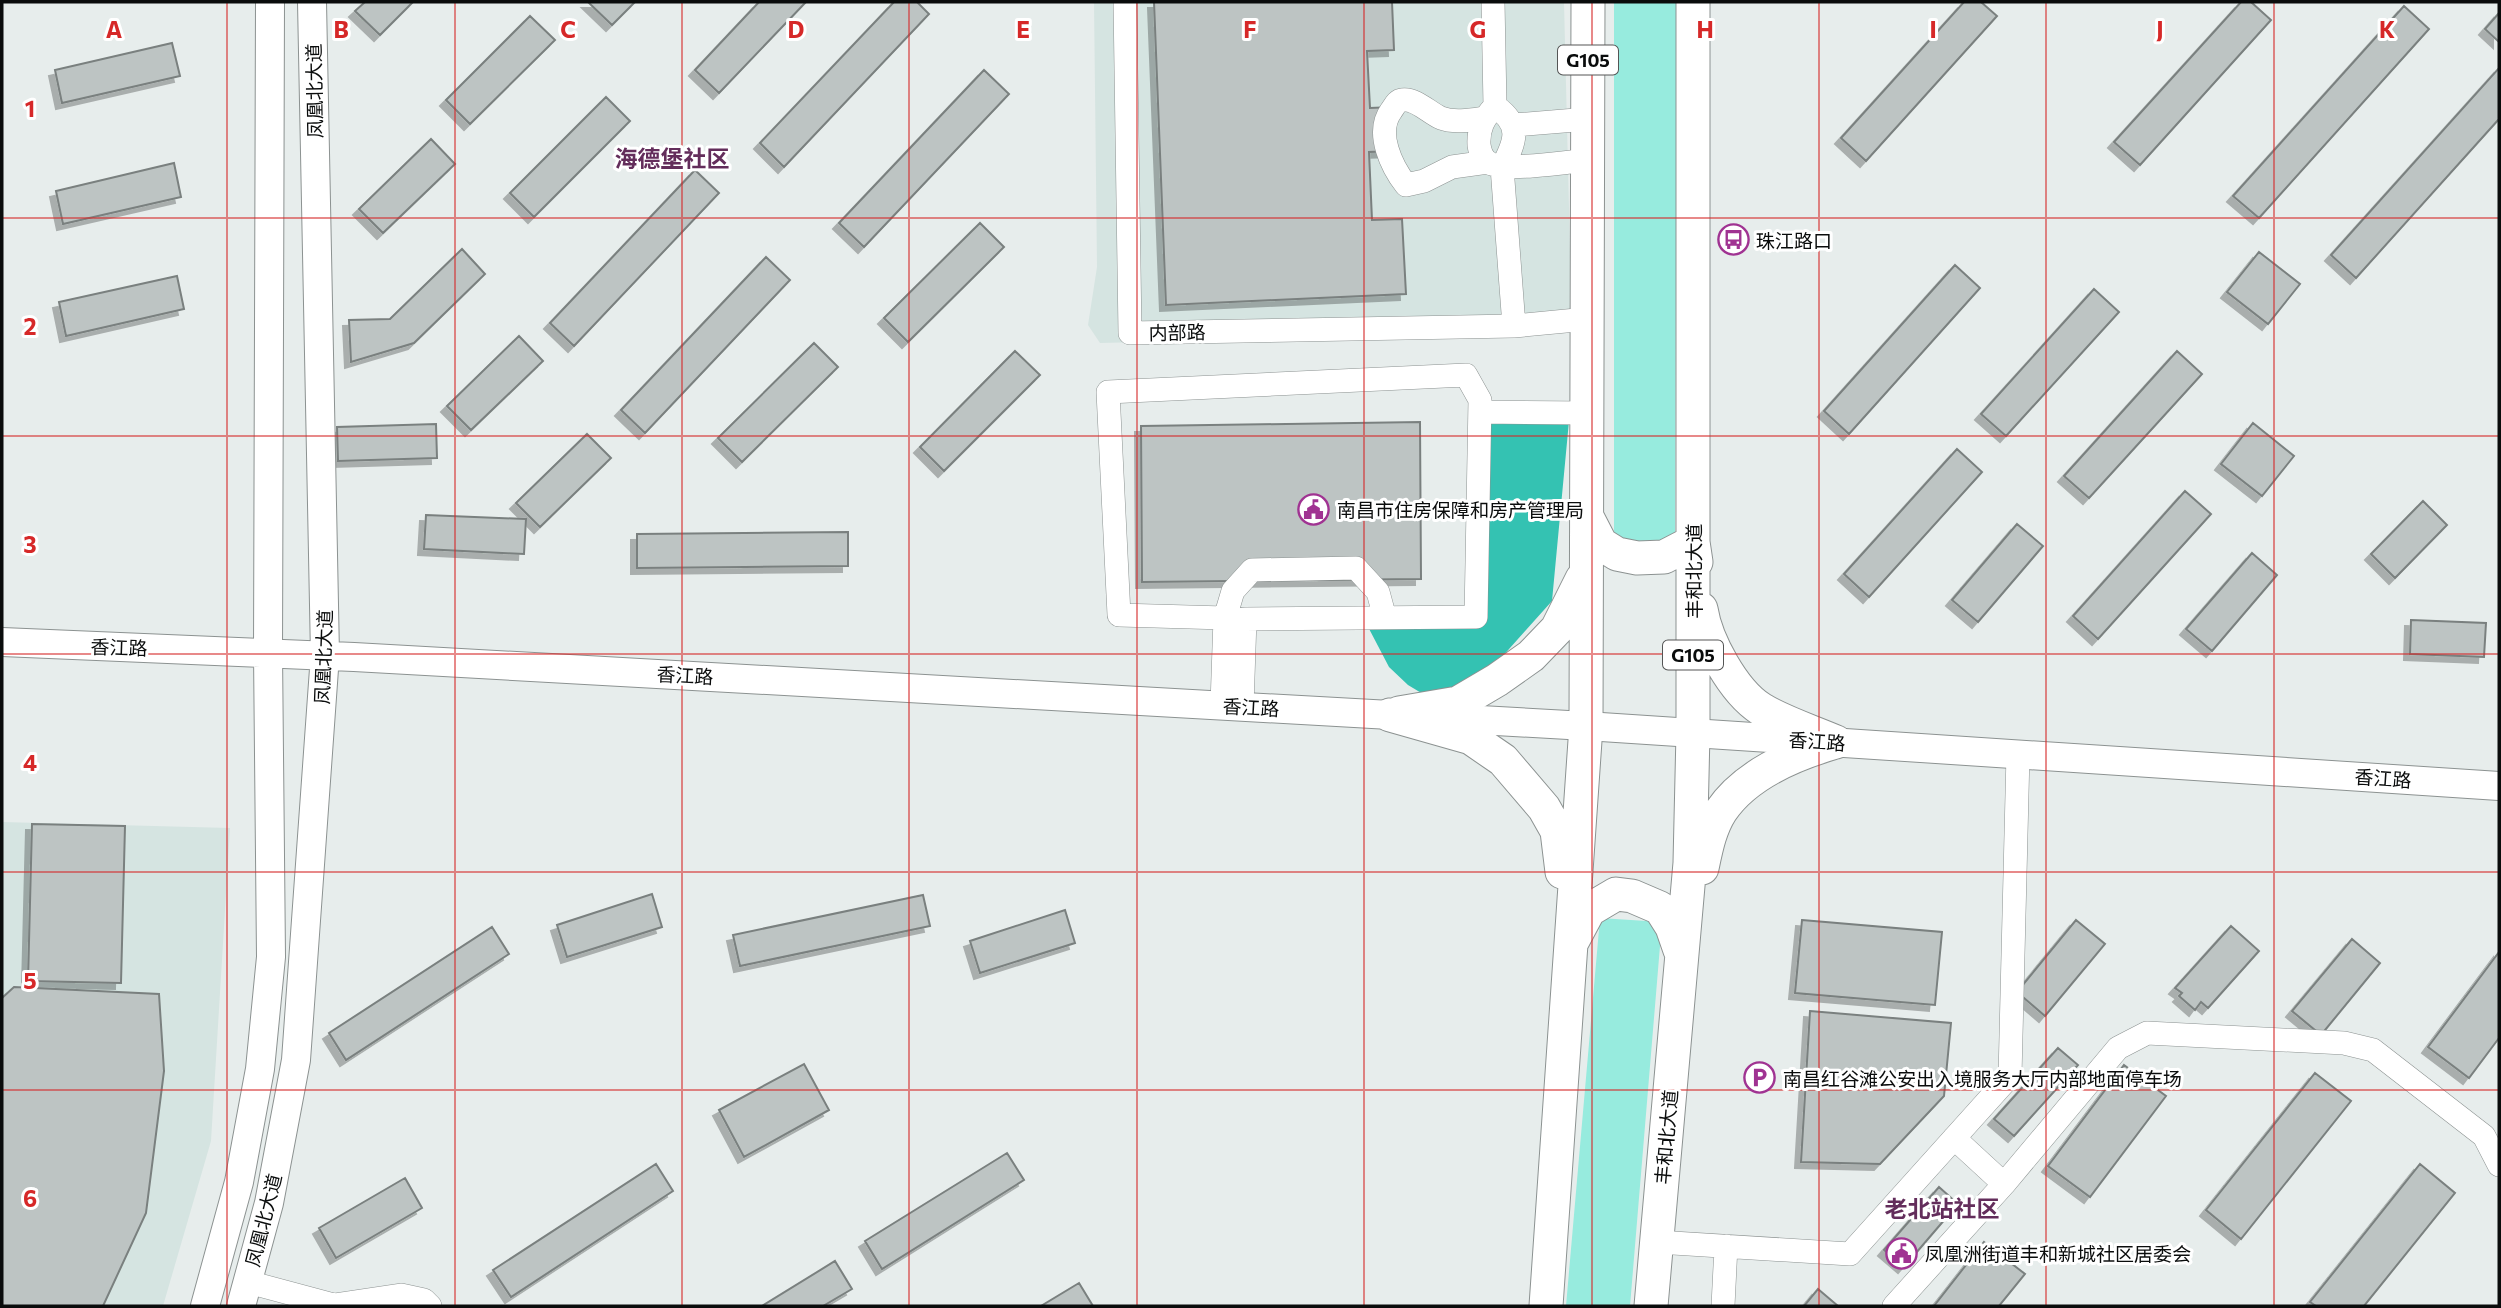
<svg xmlns="http://www.w3.org/2000/svg" width="2501" height="1308" viewBox="0 0 2501 1308" font-family="Commissioner,'Noto Sans SC',sans-serif">
	<style>
		.built { fill: #d5e4e1 }
		.green { fill: #97ebde }
		.forest { fill: #34c2b2 }
		.building { fill: #bdc4c3; stroke: #7a807f; stroke-width: 2; filter: url(#shadow) }
		.lines { fill: none; stroke-linecap: round; stroke-linejoin: round }
		.minor-casing { stroke: #8c9291; stroke-width: 24 }
		.major-casing { stroke: #8c9291; stroke-width: 30 }
		.highway-casing { stroke: #8c9291; stroke-width: 35 }
		.minor { stroke: #fff; stroke-width: 23 }
		.major { stroke: #fff; stroke-width: 28 }
		.highway { stroke: #fff; stroke-width: 33 }
		.grid { fill: none; stroke: #d62828; stroke-width: 2; stroke-opacity: 0.55 }
		.labels { text-anchor: middle; dominant-baseline: central; stroke-width: 6; stroke-linejoin: round; paint-order: stroke }
		.shield { fill: #fff; stroke: #545555; stroke-width: 2 }
		.shield-label { font-size: 18px; font-weight: bold; fill: #0a0c0c }
		.street-label { font-size: 19px; fill: #0a0c0c; stroke: #fff }
		.poi-label { font-size: 19px; fill: #0a0c0c; stroke: #fff; text-anchor: start }
		.quarter-label { font-size: 23px; font-weight: bold; fill: #632d5b; stroke: #fff }
		.grid-label { font-size: 23px; text-anchor: middle; font-weight: bold; fill: #d62828; stroke: #fff; stroke-width: 6; stroke-linejoin: round; paint-order: stroke }
	</style>
	<defs>
		<filter id="shadow"><feDropShadow dx="-6" dy="6" stdDeviation="0" flood-color="#0004"/></filter>
	</defs>
	<rect width="100%" height="100%" fill="#e7edec"/>
	<path class="built" d="M 1094,2 L 1564,2 L 1572,332 L 1100,343 L 1088,325 L 1097,267 Z
		M 2,822 L 230,828 L 211,1141 L 163,1306 L 2,1306 Z"/>
	<path class="green" d="M 1614,2 L 1677,2 L 1675,543 L 1614,540 Z
		M 1600,918 L 1662,922 L 1630,1306 L 1566,1306 Z"/>
	<path class="forest" d="M 1480,419 L 1569,421 L 1552,601 L 1476,686 L 1438,703 L 1408,685 L 1389,667 L 1366,623 L 1481,621 Z"/>
	<path class="building" d="M 365,2 L 413,2 L 380,35 L 355,11 Z
		M 588,2 L 635,2 L 612,25 Z
		M 759,2 L 806,2 L 719,93 L 695,70 Z
		M 894,2 L 917,2 L 929,14 L 784,167 L 760,143 Z
		M 1154,2 L 1392,2 L 1394,50 L 1367,51 L 1370,108 L 1393,107 L 1395,151 L 1369,152 L 1372,220 L 1402,219 L 1406,294 L 1166,305 Z
		M 1964,2 L 1981,2 L 1997,16 L 1866,161 L 1841,138 Z
		M 2241,2 L 2251,2 L 2271,20 L 2140,165 L 2114,142 Z
		M 2404,6 L 2429,29 L 2259,218 L 2233,196 Z
		M 2499,13 L 2499,42 L 2485,29 Z
		M 530,16 L 555,40 L 470,124 L 446,100 Z
		M 172,43 L 180,76 L 62,103 L 55,70 Z
		M 2499,68 L 2499,119 L 2356,278 L 2331,255 Z
		M 984,70 L 1009,94 L 864,247 L 839,223 Z
		M 606,97 L 630,121 L 534,217 L 510,193 Z
		M 431,139 L 455,164 L 383,233 L 359,209 Z
		M 174,163 L 181,197 L 63,224 L 56,191 Z
		M 695,170 L 719,193 L 574,346 L 550,323 Z
		M 980,223 L 1004,247 L 908,342 L 884,318 Z
		M 462,249 L 485,274 L 414,343 L 351,362 L 349,320 L 390,319 Z
		M 2259,252 L 2300,284 L 2268,324 L 2227,292 Z
		M 766,257 L 790,280 L 645,433 L 621,410 Z
		M 1955,265 L 1980,288 L 1849,434 L 1824,411 Z
		M 177,276 L 184,309 L 66,336 L 59,302 Z
		M 2094,289 L 2119,312 L 2006,436 L 1981,414 Z
		M 519,336 L 543,361 L 471,430 L 447,406 Z
		M 814,343 L 838,367 L 742,462 L 718,438 Z
		M 1015,351 L 1040,375 L 944,471 L 920,447 Z
		M 2177,351 L 2202,374 L 2089,498 L 2064,476 Z
		M 1420,422 L 1421,579 L 1142,582 L 1141,426 Z
		M 2253,423 L 2294,456 L 2262,496 L 2221,464 Z
		M 436,424 L 437,458 L 338,461 L 337,427 Z
		M 587,434 L 611,458 L 540,527 L 516,503 Z
		M 1957,449 L 1982,472 L 1869,597 L 1844,574 Z
		M 2185,491 L 2211,514 L 2098,639 L 2073,616 Z
		M 2423,501 L 2447,525 L 2395,578 L 2371,554 Z
		M 426,515 L 526,519 L 524,554 L 424,549 Z
		M 2017,524 L 2043,546 L 1978,622 L 1952,600 Z
		M 848,532 L 848,566 L 637,568 L 637,534 Z
		M 2252,553 L 2277,575 L 2212,651 L 2186,629 Z
		M 2411,620 L 2486,623 L 2484,657 L 2410,654 Z
		M 32,824 L 125,826 L 121,983 L 28,981 Z
		M 652,894 L 662,927 L 567,957 L 557,925 Z
		M 923,895 L 930,926 L 740,966 L 733,935 Z
		M 1065,910 L 1075,943 L 980,973 L 970,941 Z
		M 1802,920 L 1942,932 L 1935,1005 L 1795,993 Z
		M 2076,920 L 2105,944 L 2045,1016 L 2017,992 Z
		M 2231,926 L 2259,951 L 2208,1008 L 2201,1002 L 2195,1010 L 2179,996 L 2182,993 L 2175,988 Z
		M 492,927 L 509,954 L 346,1060 L 329,1033 Z
		M 2352,939 L 2380,963 L 2321,1035 L 2292,1011 Z
		M 2499,952 L 2499,1038 L 2469,1078 L 2428,1047 Z
		M 14,987 L 159,994 L 164,1071 L 146,1213 L 103,1306 L 2,1306 L 2,998 Z
		M 1810,1011 L 1951,1023 L 1944,1096 L 1880,1164 L 1801,1162 Z
		M 2058,1048 L 2078,1065 L 2014,1136 L 1994,1119 Z
		M 804,1064 L 829,1110 L 744,1157 L 719,1110 Z
		M 2124,1065 L 2166,1096 L 2090,1197 L 2048,1166 Z
		M 2315,1073 L 2351,1101 L 2241,1239 L 2206,1210 Z
		M 1007,1153 L 1024,1180 L 882,1269 L 865,1241 Z
		M 656,1164 L 673,1191 L 511,1297 L 493,1270 Z
		M 2420,1164 L 2455,1193 L 2364,1306 L 2316,1306 L 2310,1302 Z
		M 405,1178 L 422,1208 L 336,1258 L 319,1228 Z
		M 1939,1187 L 1958,1204 L 1904,1267 L 1884,1250 Z
		M 1984,1242 L 2025,1274 L 1999,1306 L 1934,1306 Z
		M 835,1261 L 852,1289 L 823,1306 L 762,1306 Z
		M 1079,1283 L 1093,1306 L 1041,1306 Z
		M 1818,1289 L 1838,1306 L 1804,1306 Z"/>
	<g class="lines">
		<defs>
			<path id="minor" d="M 1125,2 L 1130,333 L 1514,326 L 1587,319
				M 1493,2 L 1495,106
				M 1484,118 C 1471,120 1454,123 1441,118 C 1429,113 1416,98 1402,100 C 1397,100 1394,107 1391,111 C 1375,133 1392,167 1406,185 L 1424,181 L 1452,167 L 1488,162
				M 1514,125 L 1588,119
				M 1514,326 L 1502,167 C 1516,141 1522,125 1495,106 C 1484,118 1478,128 1479,145 C 1480,152 1482,159 1489,163 C 1506,172 1566,162 1587,160
				M 1480,412 L 1587,413
				M 1238,619 L 1225,618 L 1233,591 L 1252,570 L 1356,568 L 1378,592 L 1385,618
				M 1222,705 L 1225,618 L 1119,615 L 1108,392 L 1466,375 L 1480,400 L 1476,617 L 1245,619 L 1242,706
				M 1954,1138 L 2004,1184
				M 1657,1242 L 1850,1254 L 2010,1076 L 2018,754
				M 248,1282 L 334,1305 L 401,1295 L 424,1300 L 430,1306
				M 1723,1306 L 1726,1246
				M 1894,1306 L 2004,1184 L 2118,1048 L 2147,1033 L 2344,1043 L 2373,1050 L 2484,1136 L 2499,1165"/>
			<path id="major" d="M 2,642 L 354,657 L 1586,726 L 2499,786
				M 205,1306 L 239,1182 L 260,1069 L 271,957 L 268,653 L 270,2
				M 241,1306 L 269,1203 L 296,1060 L 325,655 L 312,2"/>
			<path id="highway" d="M 1586,515 L 1601,544 L 1617,554 L 1637,558 L 1664,557 L 1693,542 L 1696,562
				M 1701,609 C 1706,641 1733,691 1761,709 C 1782,722 1813,732 1836,742
				M 1399,713 L 1458,703 L 1497,680 L 1531,656 L 1557,629 L 1582,579
				M 1390,715 L 1471,738 L 1503,760 L 1544,808 L 1557,831 L 1562,872
				M 1702,868 C 1706,849 1710,828 1721,811 C 1746,774 1794,754 1836,742
				M 1573,940 L 1589,910 L 1616,894 L 1632,896 L 1660,908 L 1672,927 L 1680,950
				M 1546,1306 L 1586,726 L 1588,2
				M 1651,1306 L 1690,863 L 1693,733 L 1693,2"/>
		</defs>
		<use href="#minor" class="minor-casing"/>
		<use href="#major" class="major-casing"/>
		<use href="#highway" class="highway-casing"/>
		<use href="#minor" class="minor"/>
		<use href="#major" class="major"/>
		<use href="#highway" class="highway"/>
	</g>
	<path class="grid" d="M 227,2 L 227,1306M 455,2 L 455,1306M 682,2 L 682,1306M 909,2 L 909,1306M 1137,2 L 1137,1306M 1364,2 L 1364,1306M 1592,2 L 1592,1306M 1819,2 L 1819,1306M 2046,2 L 2046,1306M 2274,2 L 2274,1306M 2,218 L 2499,218M 2,436 L 2499,436M 2,654 L 2499,654M 2,872 L 2499,872M 2,1090 L 2499,1090"/>
	<defs>
		<symbol id="bus-ring" viewBox="-11 -11 22 22"><circle r="9.5" fill="#fff" stroke="#a03392" stroke-width="1.5"/><path d="M-5-6H5V4H4V6H2V4H-2V6H-4V4H-5ZM-3.5-4V0h7V-4ZM-3.5 1.2v1.5H-2V1.2ZM2 1.2v1.5H3.5V1.2Z" fill="#a03392"/></symbol>
		<symbol id="civic-ring" viewBox="-11 -11 22 22"><circle r="9.5" fill="#fff" stroke="#a03392" stroke-width="1.5"/><path d="M-.6-6.5H3V-4.5H.6V-3L4-1V1h2V6H-6V1h2V-1L-.6-3ZM-1.2 2.5V6h2.4V2.5Z" fill="#a03392"/></symbol>
		<symbol id="parking-ring" viewBox="-11 -11 22 22"><circle r="9.5" fill="#fff" stroke="#a03392" stroke-width="1.5"/><path d="M-3.5-5.5H1a3.5 3.5 0 0 1 0 7H-1V5.5H-3.5ZM-1-3.4V-.6H.8a1.4 1.4 0 0 0 0-2.8Z" fill="#a03392"/></symbol>
	</defs>
	<g fill-rule="evenodd">
		<use href="#bus-ring" x="1716" y="222" width="35" height="35"/>
		<use href="#civic-ring" x="1296" y="492" width="35" height="35"/>
		<use href="#parking-ring" x="1742" y="1060" width="35" height="35"/>
		<use href="#civic-ring" x="1884" y="1236" width="35" height="35"/>
	</g>
	<g class="labels">
		<g class="shield">
			<rect x="1558" y="45.5" width="60" height="29" rx="5"/>
			<rect x="1663" y="640.5" width="60" height="29" rx="5"/>
		</g>
		<g class="shield-label">
			<text x="1588" y="60">G105</text>
			<text x="1693" y="655">G105</text>
		</g>
		<g class="street-label">
			<text transform="translate(314 91) rotate(-91)">凤凰北大道</text>
			<text transform="translate(1177 332) rotate(-1)">内部路</text>
			<text transform="translate(1693 571) rotate(-90)">丰和北大道</text>
			<text transform="translate(119 647) rotate(2)">香江路</text>
			<text transform="translate(323 657) rotate(-88)">凤凰北大道</text>
			<text transform="translate(685 675) rotate(3)">香江路</text>
			<text transform="translate(1251 707) rotate(3)">香江路</text>
			<text transform="translate(1817 741) rotate(4)">香江路</text>
			<text transform="translate(2383 778) rotate(4)">香江路</text>
			<text transform="translate(1666 1137) rotate(-85)">丰和北大道</text>
			<text transform="translate(263 1220) rotate(-76)">凤凰北大道</text>
		</g>
		<g class="poi-label">
			<text x="1756" y="240">珠江路口</text>
			<text x="1337" y="509">南昌市住房保障和房产管理局</text>
			<text x="1783" y="1078">南昌红谷滩公安出入境服务大厅内部地面停车场</text>
			<text x="1925" y="1253">凤凰洲街道丰和新城社区居委会</text>
		</g>
		<g class="quarter-label">
			<text x="672" y="158">海德堡社区</text>
			<text x="1942" y="1208">老北站社区</text>
		</g>
	</g>
	<g class="grid-label">
		<text x="114" y="38">A</text>
		<text x="341" y="38">B</text>
		<text x="568" y="38">C</text>
		<text x="796" y="38">D</text>
		<text x="1023" y="38">E</text>
		<text x="1250" y="38">F</text>
		<text x="1478" y="38">G</text>
		<text x="1705" y="38">H</text>
		<text x="1933" y="38">I</text>
		<text x="2160" y="38">J</text>
		<text x="2387" y="38">K</text>
		<text x="30" y="117">1</text>
		<text x="30" y="335">2</text>
		<text x="30" y="553">3</text>
		<text x="30" y="771">4</text>
		<text x="30" y="989">5</text>
		<text x="30" y="1207">6</text>
	</g>
	<rect width="2501" height="1308" fill="none" stroke="#0a0c0c" stroke-width="7"/>
</svg>
